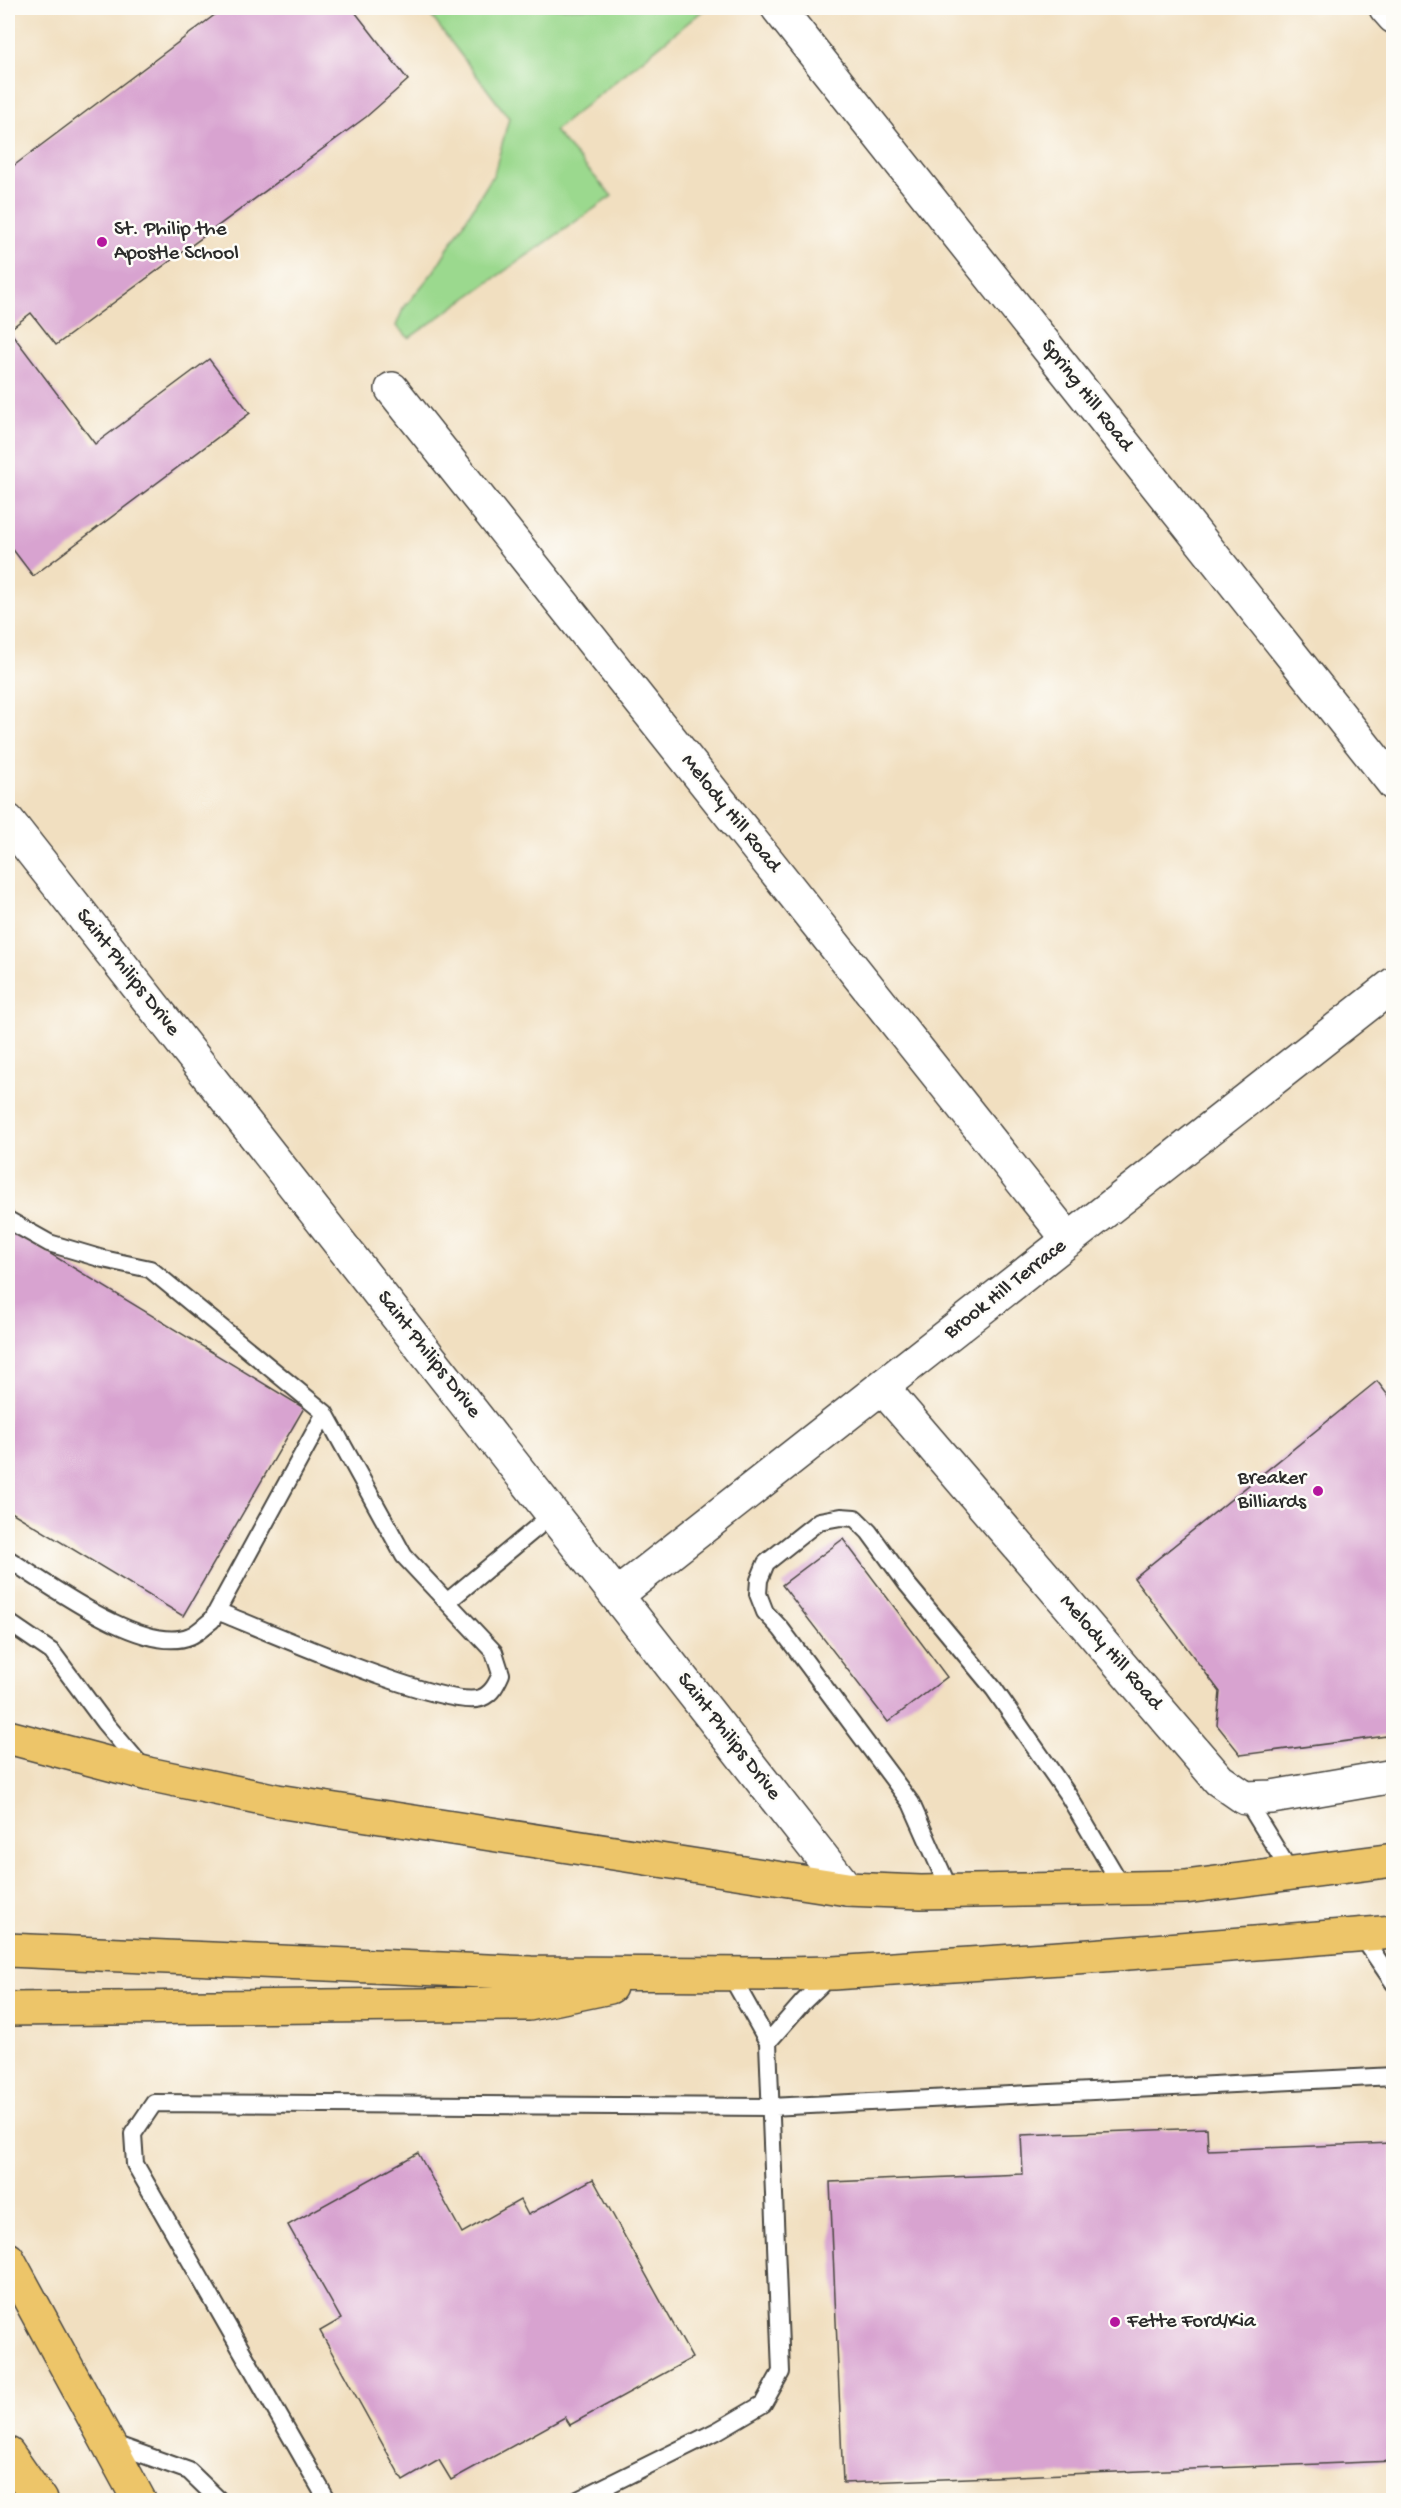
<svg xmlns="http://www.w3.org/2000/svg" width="1401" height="2508" viewBox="0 0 1401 2508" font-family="'Gochi Hand',sans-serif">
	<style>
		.green { fill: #9bd98e; stroke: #63825c; stroke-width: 1.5 }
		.building { fill: #d8a3d0 }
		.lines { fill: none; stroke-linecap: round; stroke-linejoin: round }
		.service-casing { stroke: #494641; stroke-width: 20 }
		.minor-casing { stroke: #494641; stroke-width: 36 }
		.trunk-casing { stroke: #494641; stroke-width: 36 }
		.service { stroke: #fff; stroke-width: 16 }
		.minor { stroke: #fff; stroke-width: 33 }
		.trunk { stroke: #edc569; stroke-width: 33 }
		.poi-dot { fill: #b5179e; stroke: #fdfcf7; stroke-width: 2 }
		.labels { text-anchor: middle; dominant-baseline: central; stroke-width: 5; stroke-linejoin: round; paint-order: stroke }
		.poi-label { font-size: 21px; fill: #2b2b2b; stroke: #fdfcf7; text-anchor: start }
		.street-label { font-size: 21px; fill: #2b2b2b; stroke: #fdfcf7 }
	</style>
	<rect width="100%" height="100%" fill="#fdfcf7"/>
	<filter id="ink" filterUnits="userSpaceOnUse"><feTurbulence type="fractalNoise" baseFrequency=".0167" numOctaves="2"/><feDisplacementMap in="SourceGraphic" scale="12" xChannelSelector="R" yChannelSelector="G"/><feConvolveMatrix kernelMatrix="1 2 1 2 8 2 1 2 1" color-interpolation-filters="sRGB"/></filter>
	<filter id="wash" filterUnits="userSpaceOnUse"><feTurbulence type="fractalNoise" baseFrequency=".008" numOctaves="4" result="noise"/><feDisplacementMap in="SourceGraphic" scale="24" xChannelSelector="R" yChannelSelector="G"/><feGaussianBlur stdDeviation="1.35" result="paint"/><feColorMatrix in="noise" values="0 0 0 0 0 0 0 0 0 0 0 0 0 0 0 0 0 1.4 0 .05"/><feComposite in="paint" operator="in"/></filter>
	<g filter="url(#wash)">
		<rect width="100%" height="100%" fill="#f1dfc0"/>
		<path class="green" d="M 425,8 L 706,8 L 554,131 L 612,196 L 409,338 L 396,326 L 403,309 L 434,271 L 494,174 L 509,118 Z"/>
		<g id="blocks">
			<path class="building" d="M 224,8 L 352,8 L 408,80 L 366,117 L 56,345 L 31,313 L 9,330 L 95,444 L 209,359 L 250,413 L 33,576 L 8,543 L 8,170 Z
				M 8,1228 L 304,1408 L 183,1616 L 8,1510 Z
				M 1377,1381 L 1394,1403 L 1394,1735 L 1241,1755 L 1217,1725 L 1220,1692 L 1134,1578 Z
				M 843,1539 L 947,1677 L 888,1722 L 782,1585 Z
				M 1207,2128 L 1208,2150 L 1392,2143 L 1394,2461 L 843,2483 L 830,2182 L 1023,2174 L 1021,2135 Z
				M 418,2153 L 462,2233 L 520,2200 L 528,2215 L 593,2179 L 692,2358 L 570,2425 L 565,2417 L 451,2480 L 439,2460 L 403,2481 L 320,2331 L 341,2319 L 288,2225 Z"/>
		</g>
	</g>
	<g filter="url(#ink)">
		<use href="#blocks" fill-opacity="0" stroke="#494641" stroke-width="1.5"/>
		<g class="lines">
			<defs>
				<path id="service" d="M 8,1220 L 49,1243 L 103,1259 L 150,1269 L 325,1413 L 404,1556 L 494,1652 L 501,1674 C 497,1683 492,1694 481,1698 C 447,1711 260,1628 217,1611
					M 8,1559 C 47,1583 144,1656 190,1636 C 198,1633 205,1625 212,1620 L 325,1413
					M 447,1602 L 553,1514
					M 8,1622 L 52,1652 L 104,1722 L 144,1769
					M 1245,1798 L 1291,1873
					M 950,1891 L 911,1803 L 781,1629 L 765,1612 L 758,1594 L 759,1580 L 766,1563 L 819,1521 L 841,1517 L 855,1518 L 869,1532 L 907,1584 L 994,1689 L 1068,1795 L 1123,1888
					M 1361,1935 L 1394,1983
					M 730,1974 L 768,2042 L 803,2002 L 831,1975
					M 111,2443 L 189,2471 L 219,2500
					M 327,2500 L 135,2164 L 133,2134 L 154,2103 L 770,2107 L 1394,2076
					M 578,2500 L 717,2431 L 763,2404 L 781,2372 L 768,2042"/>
				<path id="minor" d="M 778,8 L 1394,784
					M 1386,8 L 1394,17
					M 392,389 L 1069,1240
					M 8,821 L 847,1889
					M 882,1387 L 1219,1780 L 1245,1798 L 1272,1797 L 1394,1776
					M 617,1595 L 1394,984"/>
				<path id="trunk" d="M 8,1737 L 148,1774 L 277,1801 L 847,1889 L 921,1892 L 1185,1887 L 1394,1860
					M 8,1950 L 531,1973 L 782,1974 L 833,1973 L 1090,1956 L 1394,1932
					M 8,2009 L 529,2004 L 610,1987
					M 8,2259 L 139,2500
					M 8,2454 L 40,2500"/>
			</defs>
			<use href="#service" class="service-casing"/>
			<use href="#minor" class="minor-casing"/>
			<use href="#trunk" class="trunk-casing"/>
			<use href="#service" class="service"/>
			<use href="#minor" class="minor"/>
			<use href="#trunk" class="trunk"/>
		</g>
	</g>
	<g class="poi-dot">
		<circle cx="102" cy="242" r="6"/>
		<circle cx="1318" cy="1491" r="6"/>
		<circle cx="1115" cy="2322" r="6"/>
	</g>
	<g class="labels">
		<g class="poi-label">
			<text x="114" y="230">St. Philip the<tspan x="114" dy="24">Apostle School</tspan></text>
			<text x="1306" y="1479" text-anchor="end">Breaker<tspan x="1306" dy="24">Billiards</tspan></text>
			<text x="1127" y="2322">Fette Ford/Kia</text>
		</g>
		<g class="street-label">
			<text transform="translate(1086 396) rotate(52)">Spring Hill Road</text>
			<text transform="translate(730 814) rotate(51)">Melody Hill Road</text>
			<text transform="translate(127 973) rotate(52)">Saint Philips Drive</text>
			<text transform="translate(1006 1290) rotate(-38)">Brook Hill Terrace</text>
			<text transform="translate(428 1355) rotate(52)">Saint Philips Drive</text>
			<text transform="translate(1110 1653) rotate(49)">Melody Hill Road</text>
			<text transform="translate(728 1737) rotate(52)">Saint Philips Drive</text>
		</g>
	</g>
	<rect width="1401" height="2508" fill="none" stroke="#fdfcf7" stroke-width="30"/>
</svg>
